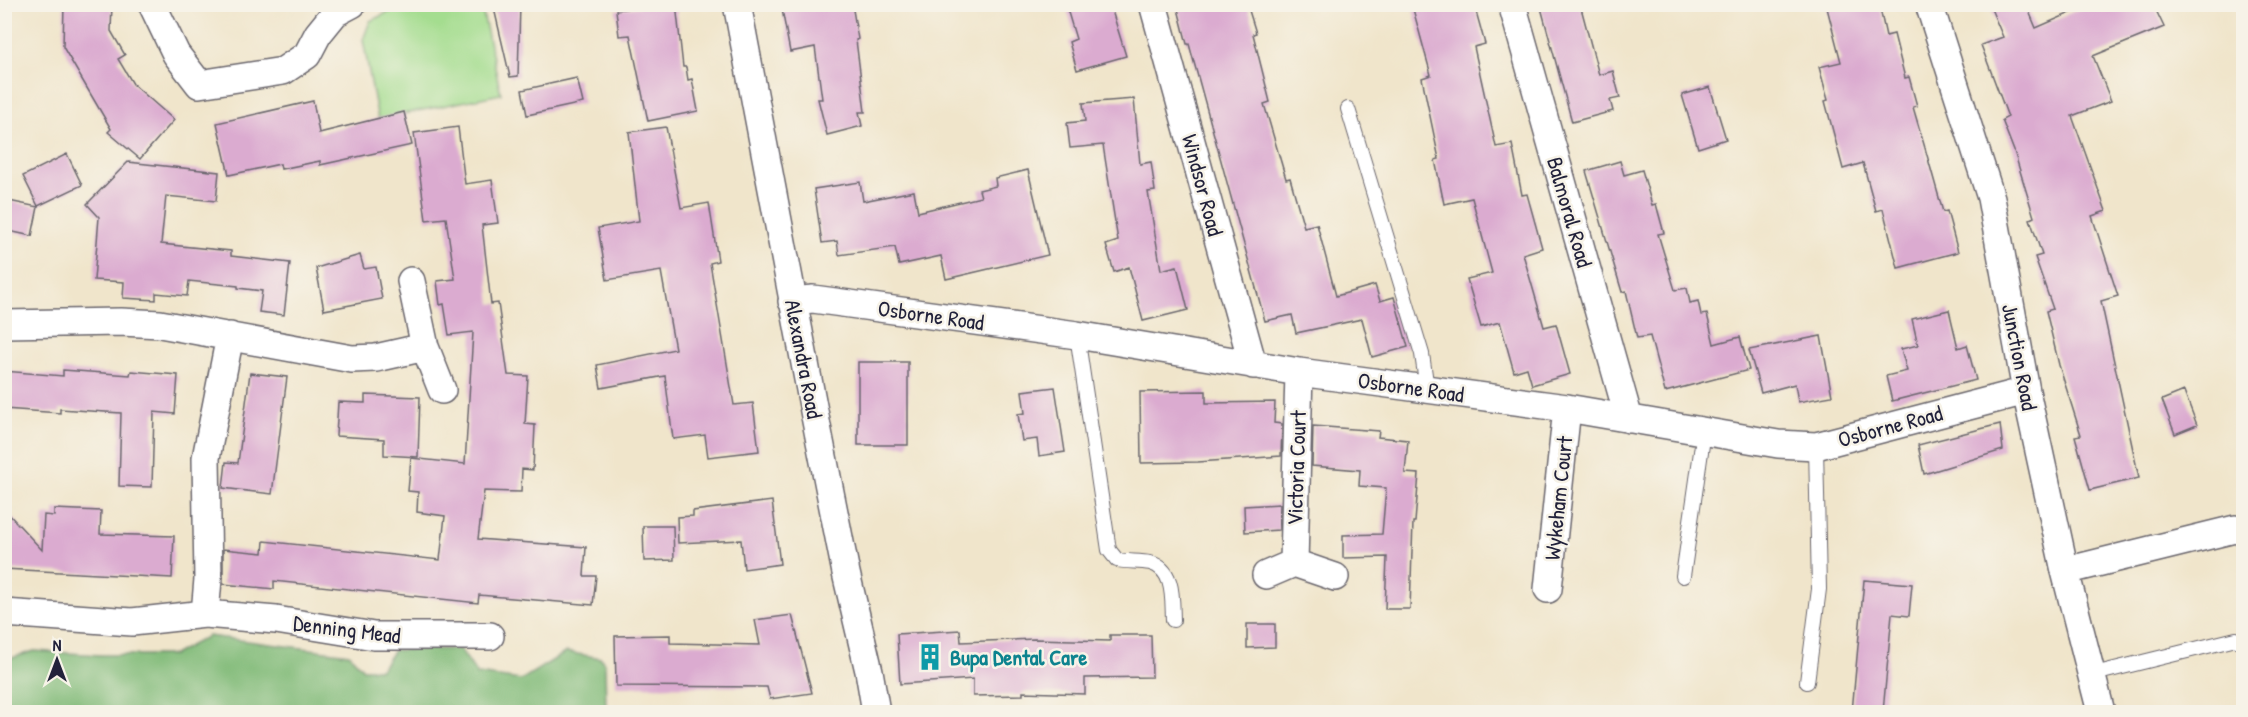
<svg xmlns="http://www.w3.org/2000/svg" width="2248" height="717" viewBox="0 0 2248 717" font-family="'Patrick Hand',sans-serif">
	<style>
		.green { fill: #a4dd8f; stroke: #638065; stroke-width: 1.5 }
		.forest { fill: #83bc7a; stroke: #526f5a; stroke-width: 1.5 }
		.building { fill: #dbabd0 }
		.lines { fill: none; stroke-linecap: round; stroke-linejoin: round }
		.lane-casing { stroke: #6a666d; stroke-width: 16 }
		.street-casing { stroke: #6a666d; stroke-width: 30 }
		.lane { stroke: #fff; stroke-width: 14 }
		.street { stroke: #fff; stroke-width: 27 }
		.labels { text-anchor: middle; dominant-baseline: central; stroke-width: 5; stroke-linejoin: round; paint-order: stroke }
		.street-label { font-size: 22px; fill: #22223b; stroke: #f7f3e8 }
		.culture-label { font-size: 22px; font-weight: bold; fill: #0d838f; stroke: #f7f3e8; text-anchor: start }
	</style>
	<rect width="100%" height="100%" fill="#f7f3e8"/>
	<filter id="ink" filterUnits="userSpaceOnUse"><feTurbulence type="fractalNoise" baseFrequency=".0167" numOctaves="2"/><feDisplacementMap in="SourceGraphic" scale="12" xChannelSelector="R" yChannelSelector="G"/><feConvolveMatrix kernelMatrix="1 2 1 2 8 2 1 2 1" color-interpolation-filters="sRGB"/></filter>
	<filter id="wash" filterUnits="userSpaceOnUse"><feTurbulence type="fractalNoise" baseFrequency=".008" numOctaves="4" result="noise"/><feDisplacementMap in="SourceGraphic" scale="24" xChannelSelector="R" yChannelSelector="G"/><feGaussianBlur stdDeviation="1.35" result="paint"/><feColorMatrix in="noise" values="0 0 0 0 0 0 0 0 0 0 0 0 0 0 0 0 0 1.4 0 .05"/><feComposite in="paint" operator="in"/></filter>
	<g filter="url(#wash)">
		<rect width="100%" height="100%" fill="#f0e5cb"/>
		<path class="green" d="M 396,5 L 481,5 L 501,94 L 378,119 L 363,40 L 370,21 L 397,8 Z"/>
		<path class="forest" d="M 208,636 L 349,654 L 363,669 L 381,669 L 394,650 L 460,649 L 477,674 L 521,680 L 566,652 L 601,658 L 605,665 L 606,712 L 132,712 L 86,711 L 5,702 L 5,660 L 34,651 L 101,655 L 173,655 Z"/>
		<g id="blocks">
			<path class="building" d="M 64,4 L 112,4 L 111,31 L 125,55 L 118,59 L 133,84 L 174,120 L 140,159 L 108,132 L 111,129 L 63,47 Z
				M 493,4 L 520,4 L 518,76 L 510,77 Z
				M 660,4 L 676,4 L 683,67 L 686,67 L 688,80 L 692,79 L 698,111 L 648,121 L 630,35 L 619,36 L 616,10 Z
				M 781,4 L 852,4 L 858,39 L 856,40 L 865,112 L 859,112 L 862,126 L 827,135 L 818,99 L 822,99 L 815,47 L 790,52 Z
				M 1082,4 L 1110,4 L 1126,56 L 1077,70 L 1069,42 L 1076,39 L 1067,9 Z
				M 1193,4 L 1247,4 L 1256,33 L 1253,34 L 1270,102 L 1264,104 L 1286,179 L 1290,178 L 1304,227 L 1317,224 L 1336,296 L 1375,285 L 1380,301 L 1394,297 L 1408,347 L 1372,357 L 1362,319 L 1296,333 L 1292,315 L 1265,321 L 1189,44 L 1187,44 L 1178,9 Z
				M 1428,4 L 1474,4 L 1485,44 L 1474,47 L 1496,147 L 1512,144 L 1522,195 L 1527,194 L 1542,248 L 1523,254 L 1544,327 L 1556,324 L 1570,374 L 1532,385 L 1527,368 L 1514,372 L 1500,322 L 1481,327 L 1467,279 L 1492,273 L 1472,198 L 1444,204 L 1435,160 L 1439,159 L 1422,78 L 1431,75 L 1413,9 Z
				M 1540,4 L 1580,4 L 1599,75 L 1613,71 L 1620,98 L 1610,100 L 1613,111 L 1572,122 Z
				M 1826,4 L 1879,4 L 1886,36 L 1894,34 L 1905,78 L 1909,77 L 1917,106 L 1913,107 L 1925,148 L 1943,212 L 1947,211 L 1958,252 L 1898,268 L 1883,209 L 1876,211 L 1863,163 L 1843,169 L 1825,101 L 1828,100 L 1819,67 L 1841,62 Z
				M 1989,4 L 2026,4 L 2036,28 L 2091,4 L 2153,4 L 2164,27 L 2093,56 L 2111,101 L 2072,116 L 2106,211 L 2092,216 L 2118,296 L 2101,301 L 2139,478 L 2090,490 L 2075,436 L 2081,435 L 2059,365 L 2046,311 L 2053,309 L 2035,257 L 2042,255 L 2030,219 L 2034,217 L 2014,151 L 2002,120 L 2008,117 L 1981,45 L 2003,37 Z
				M 577,78 L 583,103 L 527,115 L 522,90 Z
				M 1710,87 L 1726,139 L 1698,148 L 1682,95 Z
				M 1134,99 L 1140,164 L 1151,162 L 1155,191 L 1148,192 L 1161,270 L 1177,266 L 1188,310 L 1143,321 L 1129,267 L 1114,272 L 1106,245 L 1118,241 L 1103,145 L 1070,148 L 1067,123 L 1085,121 L 1083,103 Z
				M 313,101 L 319,133 L 404,112 L 412,145 L 320,165 L 320,161 L 281,169 L 280,164 L 229,175 L 217,123 Z
				M 458,127 L 465,184 L 492,180 L 498,223 L 482,225 L 491,304 L 498,303 L 508,375 L 528,376 L 525,424 L 535,425 L 533,470 L 522,469 L 521,492 L 484,491 L 478,539 L 586,547 L 584,576 L 596,576 L 593,605 L 479,595 L 478,603 L 274,581 L 274,589 L 223,584 L 223,549 L 263,553 L 264,541 L 440,560 L 445,516 L 417,512 L 418,492 L 408,491 L 411,458 L 465,464 L 473,332 L 449,335 L 444,304 L 440,305 L 437,281 L 455,279 L 446,218 L 426,220 L 414,133 Z
				M 666,127 L 681,208 L 709,203 L 718,261 L 710,263 L 734,405 L 753,403 L 759,451 L 708,457 L 705,435 L 673,439 L 665,376 L 601,388 L 597,365 L 675,349 L 661,271 L 607,280 L 598,228 L 639,221 L 629,132 Z
				M 67,154 L 82,185 L 38,206 L 23,176 Z
				M 1620,161 L 1624,175 L 1642,170 L 1652,205 L 1656,204 L 1664,233 L 1658,234 L 1675,290 L 1687,288 L 1690,303 L 1698,301 L 1701,315 L 1707,314 L 1714,344 L 1740,337 L 1749,370 L 1665,392 L 1650,336 L 1637,338 L 1626,291 L 1622,292 L 1586,171 Z
				M 128,162 L 219,172 L 216,201 L 166,196 L 161,244 L 231,251 L 231,256 L 290,263 L 284,315 L 259,312 L 262,291 L 238,288 L 238,286 L 189,281 L 187,296 L 156,293 L 156,300 L 123,298 L 124,282 L 94,280 L 99,217 L 87,204 Z
				M 1028,170 L 1048,255 L 946,279 L 941,256 L 899,265 L 895,247 L 839,255 L 837,241 L 822,243 L 814,189 L 860,182 L 863,201 L 914,191 L 918,212 L 981,197 L 979,190 L 996,186 L 995,178 Z
				M 4,200 L 38,207 L 32,236 L 4,230 Z
				M 360,255 L 364,269 L 376,267 L 382,299 L 324,310 L 316,268 Z
				M 1949,310 L 1958,348 L 1967,345 L 1976,380 L 1892,401 L 1886,376 L 1907,371 L 1901,349 L 1918,345 L 1912,319 Z
				M 1821,336 L 1832,396 L 1798,402 L 1795,384 L 1761,393 L 1749,350 Z
				M 858,362 L 908,362 L 908,445 L 858,445 Z
				M 63,370 L 130,375 L 131,371 L 178,375 L 175,414 L 154,412 L 152,487 L 119,486 L 121,413 L 60,409 L 60,413 L 4,409 L 4,371 L 63,376 Z
				M 250,373 L 287,377 L 272,494 L 223,488 L 226,462 L 238,463 Z
				M 1055,387 L 1065,452 L 1039,456 L 1037,439 L 1022,441 L 1018,414 L 1025,413 L 1022,391 Z
				M 1206,391 L 1206,403 L 1275,402 L 1274,423 L 1282,424 L 1281,456 L 1198,462 L 1141,463 L 1140,392 Z
				M 2184,391 L 2197,425 L 2175,434 L 2162,400 Z
				M 365,395 L 420,397 L 418,457 L 384,455 L 384,439 L 336,436 L 338,402 L 365,403 Z
				M 2000,424 L 2003,450 L 1924,474 L 1918,445 Z
				M 1313,426 L 1379,431 L 1378,437 L 1408,440 L 1405,473 L 1419,474 L 1415,522 L 1413,522 L 1410,609 L 1385,609 L 1387,557 L 1343,558 L 1343,535 L 1382,534 L 1386,488 L 1359,486 L 1360,470 L 1312,466 Z
				M 772,501 L 780,564 L 744,569 L 741,540 L 678,543 L 677,517 L 693,516 L 693,511 Z
				M 1280,504 L 1279,530 L 1245,532 L 1244,506 Z
				M 4,509 L 42,550 L 44,515 L 54,516 L 54,509 L 101,511 L 100,534 L 174,536 L 172,578 L 4,569 Z
				M 643,526 L 673,526 L 674,560 L 644,561 Z
				M 1864,580 L 1912,584 L 1909,616 L 1892,614 L 1883,712 L 1852,712 Z
				M 792,615 L 812,693 L 770,699 L 767,687 L 616,686 L 615,636 L 670,635 L 670,643 L 760,645 L 755,620 Z
				M 1247,624 L 1275,624 L 1275,647 L 1247,648 Z
				M 960,630 L 961,642 L 1035,639 L 1110,641 L 1110,635 L 1151,635 L 1152,677 L 1085,678 L 1085,694 L 1023,692 L 1023,695 L 973,696 L 973,679 L 900,684 L 897,634 Z"/>
		</g>
	</g>
	<g filter="url(#ink)">
		<use href="#blocks" fill-opacity="0" stroke="#6a666d" stroke-width="1.5"/>
		<g class="lines">
			<defs>
				<path id="lane" d="M 1348,109 L 1422,354 L 1427,389
					M 1077,335 L 1109,550 L 1117,560 C 1128,562 1140,561 1150,563 C 1175,569 1172,600 1173,620
					M 1683,576 L 1704,431
					M 2090,675 L 2236,639 L 2244,644
					M 1807,682 L 1819,589 L 1816,446"/>
				<path id="street" d="M 152,4 L 176,54 L 199,84 L 283,71 L 307,55 L 318,34 L 335,13 L 352,4
					M 737,4 L 814,411 L 846,573 L 869,671 L 876,712
					M 1153,4 L 1253,365
					M 1512,4 L 1629,419
					M 1929,4 L 1991,198 L 2026,391 L 2065,571 L 2101,712
					M 792,301 L 813,299 L 1077,335 L 1299,372 L 1567,408 L 1778,444 L 1816,446 L 2026,391
					M 4,324 L 121,322 L 160,324 L 352,359 L 376,358 L 425,347 L 411,281
					M 425,347 L 442,390
					M 1294,563 L 1299,372
					M 2065,571 L 2235,529
					M 1266,575 L 1294,563 L 1335,577
					M 1548,589 L 1567,408
					M 4,613 L 132,622 L 205,614 L 276,620 L 374,636 L 490,636
					M 205,614 L 208,579 L 206,458 L 230,336"/>
			</defs>
			<use href="#lane" class="lane-casing"/>
			<use href="#street" class="street-casing"/>
			<use href="#lane" class="lane"/>
			<use href="#street" class="street"/>
		</g>
	</g>
	<defs>
		<symbol id="building-bare" viewBox="-9 -9 18 18"><path d="M-4-6H4V6H1V3H-1V6H-4ZM-2.5-4.3h1.7v1.8h-1.7ZM.8-4.3h1.7v1.8H.8ZM-2.5-1h1.7V.8h-1.7ZM.8-1h1.7V.8H.8Z" fill="#0f9aa8" stroke="#f7f3e8" stroke-width="2.5" paint-order="stroke"/></symbol>
	</defs>
	<g fill-rule="evenodd">
		<use href="#building-bare" x="911" y="638" width="38" height="38"/>
	</g>
	<g class="labels">
		<g class="street-label">
			<text transform="translate(1203 185) rotate(75)">Windsor Road</text>
			<text transform="translate(1570 212) rotate(74)">Balmoral Road</text>
			<text transform="translate(931 315) rotate(8)">Osborne Road</text>
			<text transform="translate(2020 357) rotate(79)">Junction Road</text>
			<text transform="translate(804 359) rotate(79)">Alexandra Road</text>
			<text transform="translate(1411 387) rotate(8)">Osborne Road</text>
			<text transform="translate(1890 426) rotate(-15)">Osborne Road</text>
			<text transform="translate(1296 468) rotate(-88)">Victoria Court</text>
			<text transform="translate(1558 498) rotate(-84)">Wykeham Court</text>
			<text transform="translate(347 629) rotate(7)">Denning Mead</text>
		</g>
		<g class="culture-label">
			<text x="950" y="657">Bupa Dental Care</text>
		</g>
	</g>
	<rect width="2248" height="717" fill="none" stroke="#f7f3e8" stroke-width="24"/>
	<g transform="translate(57 660)" stroke="#f7f3e8" stroke-width="4.5" paint-order="stroke">
	<path d="M0-4.5L10 22L0 15L-10 22Z" fill="#22223b"/>
	<text y="-9" font-size="16" font-weight="bold" text-anchor="middle" fill="#22223b">N</text>
	</g>
</svg>
